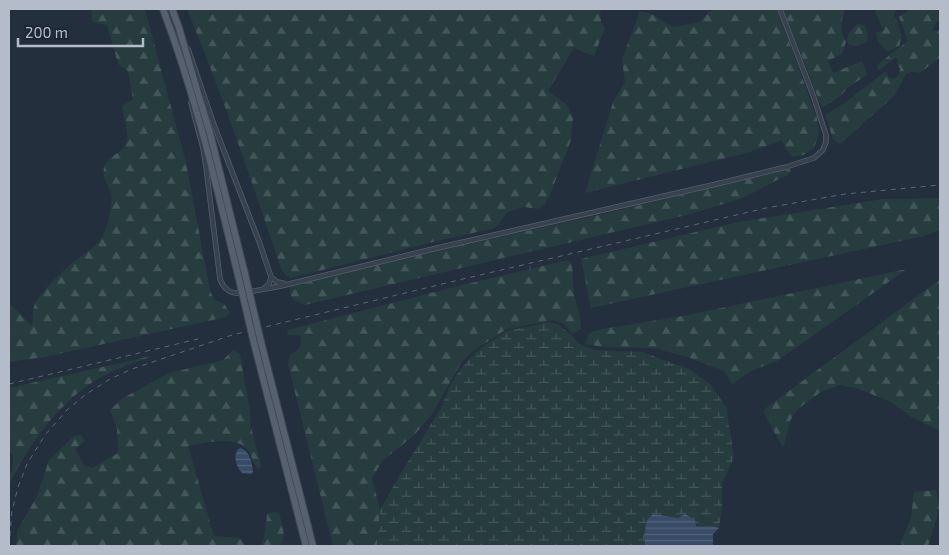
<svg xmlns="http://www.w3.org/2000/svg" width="949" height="555" viewBox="0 0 949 555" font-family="'Exo 2',sans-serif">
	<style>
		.forest { fill: url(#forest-firs) }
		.wetland { fill: url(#wetland-marsh) }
		.water { fill: url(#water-rules) }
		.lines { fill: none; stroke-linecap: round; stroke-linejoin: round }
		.stream { stroke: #394c67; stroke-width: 1 }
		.minor-casing { stroke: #565f6c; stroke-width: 5.5 }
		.primary-casing { stroke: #414a57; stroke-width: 8 }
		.minor { stroke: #38414e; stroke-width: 4 }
		.primary { stroke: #56606e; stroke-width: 6 }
		.rail { stroke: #5a6575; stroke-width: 1; stroke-dasharray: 5 5; stroke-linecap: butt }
		.primary-bridge-casing { stroke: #414a57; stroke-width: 8; stroke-linecap: butt }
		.primary-bridge { stroke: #56606e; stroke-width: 6 }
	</style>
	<defs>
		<pattern id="forest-firs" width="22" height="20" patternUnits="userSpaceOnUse" patternTransform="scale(1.25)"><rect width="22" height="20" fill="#263c3f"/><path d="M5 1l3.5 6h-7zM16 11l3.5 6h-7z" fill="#435659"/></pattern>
		<pattern id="wetland-marsh" width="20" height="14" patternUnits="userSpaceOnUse" patternTransform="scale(1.25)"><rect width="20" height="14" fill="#263c3f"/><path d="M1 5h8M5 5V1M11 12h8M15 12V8" fill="none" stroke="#435659"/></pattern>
		<pattern id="water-rules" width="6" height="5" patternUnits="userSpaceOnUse" patternTransform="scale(1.25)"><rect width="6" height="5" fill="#394c67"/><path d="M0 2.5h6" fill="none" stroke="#53647b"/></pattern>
	</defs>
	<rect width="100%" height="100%" fill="#242f3e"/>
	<path class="forest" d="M 91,9 L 145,9 L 186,163 L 210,290 L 214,300 C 222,302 227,304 229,314 L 226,317 L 45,357 L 9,362 L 9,304 L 11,305 L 32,326 C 33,320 32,310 35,304 C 38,294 68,266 77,259 C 86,253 96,247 102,237 C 107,230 114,200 111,193 C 108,185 102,177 104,168 C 107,154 126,153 127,140 C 128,132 123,114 122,106 L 133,99 L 128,71 L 118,64 L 107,25 L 96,23 L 92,21 Z
		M 187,9 L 600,9 L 601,22 L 605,28 L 594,56 L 574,48 L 548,91 L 567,105 L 573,118 L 571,140 L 549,197 L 544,205 L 539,209 L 524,207 L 508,212 L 495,228 L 433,242 L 291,278 L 286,276 L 281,269 C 252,181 222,94 187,9 Z
		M 713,9 L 777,9 L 817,118 L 819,133 L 814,148 L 803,155 L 792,157 L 785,148 L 782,140 L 750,152 L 585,193 L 613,102 L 625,82 L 622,59 L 640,11 L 654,15 L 665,23 L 674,27 L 699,22 Z
		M 783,9 L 845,9 C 841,22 839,30 846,42 L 842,54 L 828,61 L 833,73 L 862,61 L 867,75 L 847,88 C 842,97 831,102 822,108 Z
		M 877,9 L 897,9 L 894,14 L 902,36 L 899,46 L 887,52 L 878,41 L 876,33 L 883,30 L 879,19 L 875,13 Z
		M 911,9 L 940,9 L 940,20 L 935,24 L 932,31 L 940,30 L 940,51 L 939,58 L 920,73 L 911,72 L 906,74 L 894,96 L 840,144 L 833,139 L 825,115 L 843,104 L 886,71 L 888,77 L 894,79 L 898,76 L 900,69 L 897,63 L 898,60 L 896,57 L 878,71 L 877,65 L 908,41 L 899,17 Z
		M 857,24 L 865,25 L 868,36 L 867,42 L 856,46 L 849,45 L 847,39 L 849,33 Z
		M 790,169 L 791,173 L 743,198 L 686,215 L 305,305 C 295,302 288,298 290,287 L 377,264 L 582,219 Z
		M 940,198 L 940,230 L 924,236 L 591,308 L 581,259 L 738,222 L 883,199 Z
		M 568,260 L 572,263 L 574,294 L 580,317 L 581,329 L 573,334 L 562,323 L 552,320 L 538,323 L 507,329 L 473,351 L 461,363 L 432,414 L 416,433 L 401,446 L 383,460 L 372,478 L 380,510 L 377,546 L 333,546 L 288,364 L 290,355 C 300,350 303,347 300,335 L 287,335 L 288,330 L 454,287 Z
		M 907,269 L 777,361 L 751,371 L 732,384 L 724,371 L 687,357 L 654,348 L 604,347 L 585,344 L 589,333 L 602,329 L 683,316 Z
		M 939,280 L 940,280 L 940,431 L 911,417 L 891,402 L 859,389 L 840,385 L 822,391 L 798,409 L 791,419 L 783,448 L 764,413 L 766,408 Z
		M 233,350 L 240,354 L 250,412 L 251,427 L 261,466 L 259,469 C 253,465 252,456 248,450 C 237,435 203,443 188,446 L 214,536 L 240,538 L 246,546 L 16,546 L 17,531 L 37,496 L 49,460 L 74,436 L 81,435 L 85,441 L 75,449 L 84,465 L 92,468 L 118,453 L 117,429 L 110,410 L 123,398 L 169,373 L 223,360 Z
		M 151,356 L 150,357 C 131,364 110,371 93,382 C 55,407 29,445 9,485 L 9,475 L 12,470 L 13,455 L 9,452 L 9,388 Z
		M 936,490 L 940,507 L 928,546 L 903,546 L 901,542 L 911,518 L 914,492 Z
		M 275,512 L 279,513 C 282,525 288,537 279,546 L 258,546 L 261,545 L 265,533 L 267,515 L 269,513 Z"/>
	<path class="wetland" d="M 549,322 L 558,324 L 571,335 L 579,344 L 594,350 L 642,352 L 689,369 L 710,384 L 726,407 L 734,457 L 722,484 L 722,509 L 719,528 L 714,526 L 704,528 L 678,518 L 653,514 L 647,520 L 644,536 L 645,546 L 377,546 L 380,510 L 401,473 L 441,408 L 449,388 L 459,371 L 474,354 L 485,345 L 507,331 Z"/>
	<path class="water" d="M 241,448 C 250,452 252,462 253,472 L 251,474 L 242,473 C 236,466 233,457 238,449 Z
		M 653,514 L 678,518 L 685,514 L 695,520 L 696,526 C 705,528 711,525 719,528 L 713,534 L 713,546 L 645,546 L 644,536 L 647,520 Z"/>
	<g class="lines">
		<path class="stream" d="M 531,251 L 531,249
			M 530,271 L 530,266"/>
		<defs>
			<path id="minor" d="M 188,49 L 214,125 L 260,244 L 271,277 L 277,282 L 283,283
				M 191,103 L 203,148 L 206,167 L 220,279 C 224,290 231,294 242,293
				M 263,289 L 269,284 L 271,277
				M 249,292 L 281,286 L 433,249 L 721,183 L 786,167 L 814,158 L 823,150 L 826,142 L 826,135 L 813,95 L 780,9"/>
			<path id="primary" d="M 163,9 C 196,96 216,185 238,275
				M 172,9 L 179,28 L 211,137 L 245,274
				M 261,342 L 313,546
				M 254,343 L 306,546"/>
		</defs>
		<use href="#minor" class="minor-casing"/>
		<use href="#primary" class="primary-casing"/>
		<use href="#minor" class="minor"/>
		<use href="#primary" class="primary"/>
		<path class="rail" d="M 9,384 L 198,339
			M 9,546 L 12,511 L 18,487 L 27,464 L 45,435 L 67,410 L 85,395 L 110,379 L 132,369 L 232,335 L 463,279 L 766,208 L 845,194 L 940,185"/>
		<defs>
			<path id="primary-bridge" d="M 245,274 L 261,342
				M 238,275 L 254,343"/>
		</defs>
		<use href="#primary-bridge" class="primary-bridge-casing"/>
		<use href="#primary-bridge" class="primary-bridge"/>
	</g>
	<rect width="949" height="555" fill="none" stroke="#b4bcc9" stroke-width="20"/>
	<path d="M18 38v8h125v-8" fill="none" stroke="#b4bcc9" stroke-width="2.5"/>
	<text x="25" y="38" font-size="15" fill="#b4bcc9" stroke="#1d2633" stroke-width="4" paint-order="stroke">200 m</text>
</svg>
